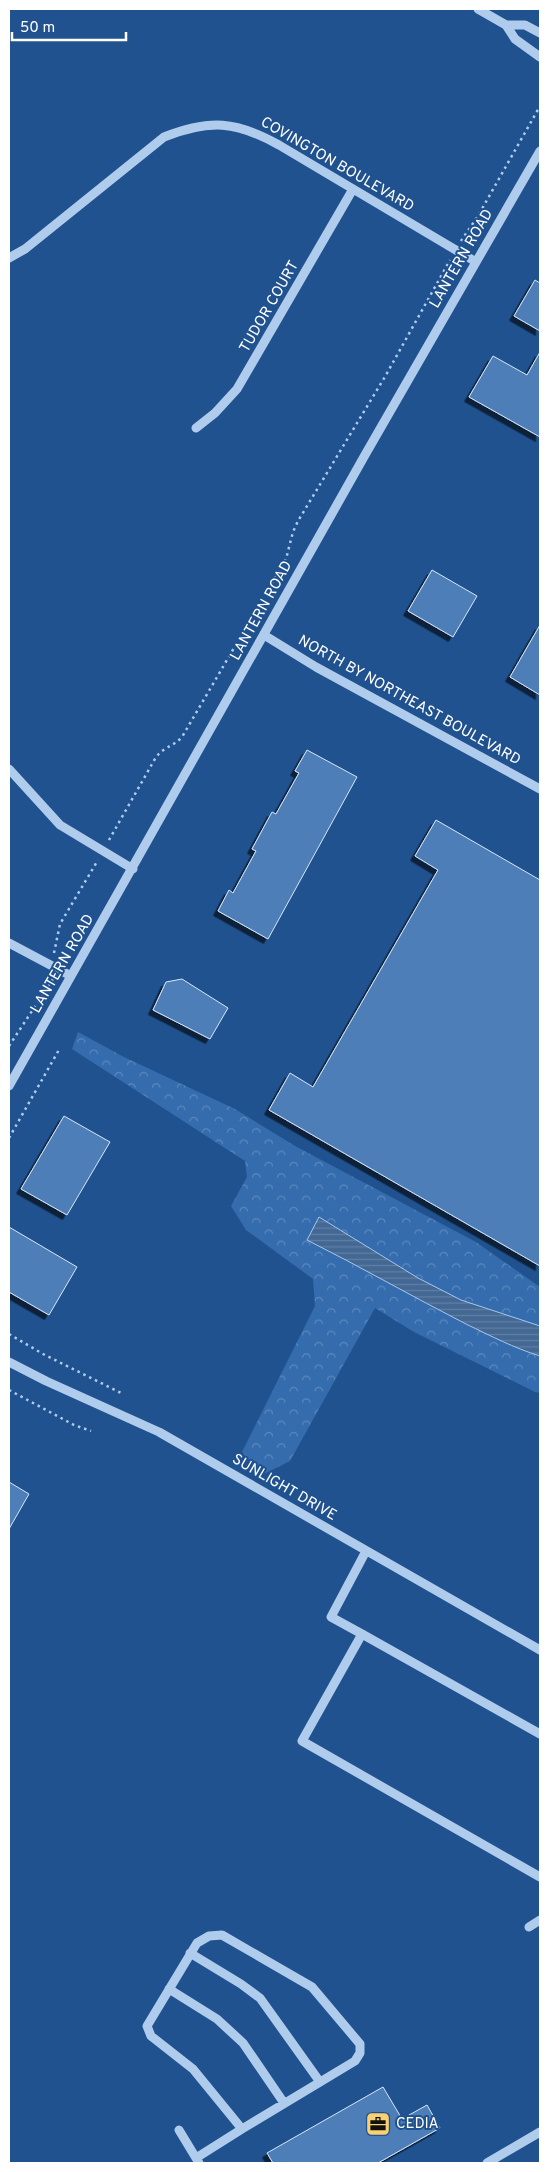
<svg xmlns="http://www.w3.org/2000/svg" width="549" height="2172" viewBox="0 0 549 2172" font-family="Overpass,sans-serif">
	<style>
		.forest { fill: url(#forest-crowns) }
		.water { fill: url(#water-rules); stroke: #a4c7ee }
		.building { fill: #4d7eb8; stroke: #d6e6f9; filter: url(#shadow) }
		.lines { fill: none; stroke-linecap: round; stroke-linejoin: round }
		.path { stroke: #b0cced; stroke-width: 2.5; stroke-dasharray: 2.5 4; stroke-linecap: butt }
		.minor { stroke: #b0cced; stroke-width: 9 }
		.labels { text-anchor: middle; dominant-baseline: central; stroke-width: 4; stroke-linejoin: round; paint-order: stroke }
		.street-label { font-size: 15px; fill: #fff; stroke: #205290 }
		.poi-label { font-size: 15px; fill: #fff; stroke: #205290; text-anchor: start }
	</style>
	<defs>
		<pattern id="forest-crowns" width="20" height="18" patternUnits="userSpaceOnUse" patternTransform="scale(1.25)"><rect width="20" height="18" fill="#346cad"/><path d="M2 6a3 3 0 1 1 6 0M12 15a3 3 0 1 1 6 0" fill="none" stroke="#5d89bd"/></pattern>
		<pattern id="water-rules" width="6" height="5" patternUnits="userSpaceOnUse" patternTransform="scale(1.25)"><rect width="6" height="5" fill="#446894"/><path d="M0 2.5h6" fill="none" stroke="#607fa4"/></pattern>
		<filter id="shadow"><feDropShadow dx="-4.5" dy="4.5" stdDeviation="0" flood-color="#0009"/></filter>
	</defs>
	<rect width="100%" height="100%" fill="#205290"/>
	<path class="forest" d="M 78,1032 L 124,1057 L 235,1109 L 295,1146 L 476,1242 L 540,1287 L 540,1393 L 535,1392 L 414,1332 L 375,1308 L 290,1461 L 262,1475 L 242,1452 L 315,1306 L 313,1279 L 246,1230 L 231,1206 L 247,1177 L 245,1161 L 72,1049 Z"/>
	<path class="water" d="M 319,1217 L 418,1278 L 461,1300 L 540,1326 L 540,1356 C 514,1348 491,1336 466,1324 C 413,1297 361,1267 307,1240 Z"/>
	<path class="building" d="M 535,280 L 540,283 L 540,331 L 514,316 Z
		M 540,352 L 540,437 L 469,397 L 493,356 L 527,375 Z
		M 432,570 L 477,596 L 453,637 L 408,611 Z
		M 540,625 L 540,695 L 510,677 Z
		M 307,750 L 357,777 L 268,939 L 218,911 L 229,890 L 233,893 L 256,851 L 252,849 L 272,812 L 276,814 L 299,773 L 295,771 Z
		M 436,820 L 540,880 L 540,1266 L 269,1110 L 290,1073 L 313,1087 L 438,870 L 415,856 Z
		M 182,979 L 228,1008 L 210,1039 L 153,1010 L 166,982 Z
		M 64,1116 L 110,1142 L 67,1215 L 21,1189 Z
		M 9,1227 L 77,1267 L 49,1315 L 9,1292 Z
		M 9,1482 L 29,1494 L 9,1529 Z
		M 383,2087 L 402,2119 L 427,2105 L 440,2128 L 378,2163 L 273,2163 L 267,2153 Z"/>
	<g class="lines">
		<path class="path" d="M 461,241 L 478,216 L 540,106
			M 109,840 L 156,757 C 165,746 174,746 182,737 L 286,559 L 293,532 L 298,521 L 386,375 L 450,260
			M 54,953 L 60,924 L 98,860
			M 9,1046 L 53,979
			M 9,1138 L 60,1048
			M 9,1334 L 43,1354 L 121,1393
			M 9,1390 L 74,1425 L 91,1431"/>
		<path class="minor" d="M 478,9 L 506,25 L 515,39 L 540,57
			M 506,25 L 525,25 L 540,33
			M 9,258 L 25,249 L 164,137 C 210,119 236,121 279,145 L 476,262
			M 196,428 L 215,413 L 237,389 L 353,189
			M 264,635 L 316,667 L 540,789
			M 9,769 L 60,825 L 133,869
			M 9,943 L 71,976
			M 9,1086 L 365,455 L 540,151
			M 9,1362 L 46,1381 L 159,1432 L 540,1650
			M 366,1551 L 331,1617 L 362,1634 L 302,1741 L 540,1877
			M 362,1634 L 540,1734
			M 529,1927 L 540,1920
			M 190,1953 L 241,1984 L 260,1998 L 320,2082
			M 169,1989 L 217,2019 L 243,2043 L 284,2103
			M 179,2130 L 199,2163
			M 196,2158 L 242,2129 L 193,2069 L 151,2036 L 147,2026 L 197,1943 L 209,1936 L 222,1935 L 312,1987 L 360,2044 L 360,2053 L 355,2061 L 242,2129
			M 487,2163 L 540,2132"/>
	</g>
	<defs>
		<symbol id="office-square" viewBox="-11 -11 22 22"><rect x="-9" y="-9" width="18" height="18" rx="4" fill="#fad171" stroke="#205290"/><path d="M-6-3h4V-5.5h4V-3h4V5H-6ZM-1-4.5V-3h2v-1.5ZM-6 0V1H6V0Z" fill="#111"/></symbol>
	</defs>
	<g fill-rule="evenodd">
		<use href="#office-square" x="364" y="2110" width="28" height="28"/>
	</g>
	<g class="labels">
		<g class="street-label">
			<text transform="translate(337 165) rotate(30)">COVINGTON BOULEVARD</text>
			<text transform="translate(462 259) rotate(-60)">LANTERN ROAD</text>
			<text transform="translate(270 307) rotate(-60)">TUDOR COURT</text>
			<text transform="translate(262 611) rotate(-61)">LANTERN ROAD</text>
			<text transform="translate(409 701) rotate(29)">NORTH BY NORTHEAST BOULEVARD</text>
			<text transform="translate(63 964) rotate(-60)">LANTERN ROAD</text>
			<text transform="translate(284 1488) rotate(30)">SUNLIGHT DRIVE</text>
		</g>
		<g class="poi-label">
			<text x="396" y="2124">CEDIA</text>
		</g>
	</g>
	<rect width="549" height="2172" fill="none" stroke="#ffffff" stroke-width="20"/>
	<path d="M12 32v8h114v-8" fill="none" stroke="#ffffff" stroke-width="2.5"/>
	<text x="20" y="32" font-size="15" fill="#ffffff" stroke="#205290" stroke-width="4" paint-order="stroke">50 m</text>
</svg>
